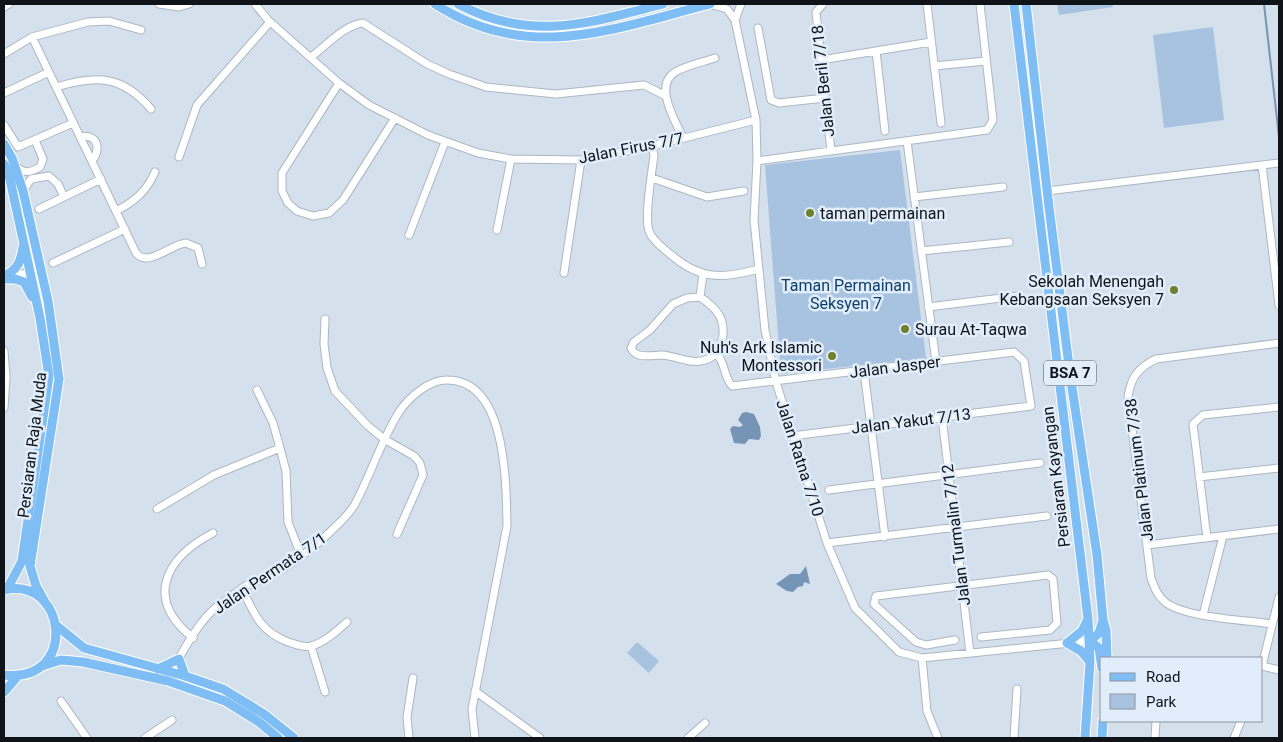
<svg xmlns="http://www.w3.org/2000/svg" width="1283" height="742" viewBox="0 0 1283 742" font-family="Roboto,sans-serif">
	<style>
		.green { fill: #a7c3e0 }
		.water { fill: #7695b6 }
		.lines { fill: none; stroke-linecap: round; stroke-linejoin: round }
		.stream { stroke: #7695b6; stroke-width: 2 }
		.minor-casing { stroke: #abb7c3; stroke-width: 9 }
		.major-casing { stroke: #fff; stroke-width: 11 }
		.minor { stroke: #fff; stroke-width: 7 }
		.major { stroke: #7fbef4; stroke-width: 9 }
		.poi-dot { fill: #707f2c; stroke: #e1edfa; stroke-width: 2 }
		.labels { text-anchor: middle; dominant-baseline: central; stroke-width: 5; stroke-linejoin: round; paint-order: stroke }
		.shield { fill: #e1edfa; stroke: #4f555c; stroke-width: 1 }
		.shield-label { font-size: 15px; font-weight: bold; fill: #101419 }
		.street-label { font-size: 16px; fill: #101419; stroke: #e1edfa }
		.poi-label { font-size: 16px; fill: #101419; stroke: #e1edfa; text-anchor: start }
		.park-label { font-size: 16px; fill: #0c3e69; stroke: #e1edfa }
	</style>
	<rect width="100%" height="100%" fill="#d4e0ec"/>
	<path class="green" d="M 1057,4 L 1112,4 L 1113,7 L 1059,15 Z
		M 1213,27 L 1224,120 L 1164,128 L 1153,35 Z
		M 900,150 L 926,358 L 781,374 L 765,165 Z
		M 637,642 L 659,661 L 649,673 L 627,653 Z"/>
	<path class="water" d="M 746,412 L 754,414 L 760,427 L 761,436 L 759,440 L 749,439 L 745,444 L 734,443 L 730,429 L 733,426 L 740,427 L 743,425 L 738,420 L 742,413 Z
		M 806,566 L 810,584 L 804,582 L 803,586 L 798,587 L 793,592 L 787,591 L 776,584 L 790,574 L 800,574 Z"/>
	<g class="lines">
		<path class="stream" d="M 1264,4 L 1279,137"/>
		<defs>
			<path id="minor" d="M 159,4 L 179,7 L 189,4
				M 255,4 L 268,20 L 339,83 L 369,105 L 428,135 L 478,153 L 511,159 L 581,160 L 652,146 L 756,120
				M 709,4 L 727,9 L 735,20
				M 741,4 L 735,20 L 756,120 L 757,161 L 754,220 L 765,330 L 776,382 L 827,543 L 855,608 L 899,652 L 922,658 L 1090,641
				M 823,4 L 816,12 L 831,151
				M 927,4 L 941,123
				M 4,7 L 9,4
				M 758,28 L 771,100 L 779,103 L 825,98
				M 32,37 L 136,253 C 148,268 171,244 186,243 L 198,248 L 202,264
				M 876,51 L 885,131
				M 4,54 L 32,37 L 88,22 L 109,21 L 141,30
				M 311,57 C 326,46 344,25 363,23 L 427,64 L 449,74 L 486,87 L 556,94 L 644,85 L 664,95
				M 821,60 L 931,42
				M 934,66 L 986,61
				M 339,83 L 282,173 L 282,191 L 288,203 L 297,211 L 313,216 L 329,213 L 343,200 L 395,118
				M 56,87 C 97,75 122,75 151,109
				M 4,93 L 49,72
				M 4,125 L 18,147 L 73,123
				M 80,137 C 98,133 101,149 92,161
				M 683,138 C 675,120 652,84 677,71 C 688,65 703,62 715,58
				M 907,141 L 936,362
				M 652,146 L 654,155 C 652,173 644,215 649,231 C 652,240 663,248 670,254 C 700,280 722,279 759,269
				M 179,157 L 197,105 L 270,22
				M 757,161 L 987,130 L 993,120 L 980,4
				M 15,165 C 23,174 30,173 40,167 L 43,159 L 35,140
				M 1262,165 L 1279,305
				M 652,178 L 707,197 L 744,191
				M 23,191 L 31,179 L 49,176 L 58,184 L 64,197
				M 1047,191 L 1279,163
				M 914,197 L 1003,187
				M 39,209 L 101,179
				M 116,211 C 134,202 147,191 155,172
				M 497,230 L 511,159
				M 409,235 L 445,142
				M 921,251 L 1009,242
				M 53,263 L 125,229
				M 564,273 L 581,160
				M 7,277 L 41,270
				M 700,297 C 706,301 712,305 717,312 C 727,325 725,351 708,359 C 693,366 677,356 662,355 C 655,355 647,357 639,355 C 635,354 633,352 631,348 L 634,342 L 650,330 L 673,304 L 687,298 L 700,297 L 703,274
				M 928,307 L 1018,296
				M 325,319 L 324,344 L 327,368 L 335,391 L 367,425 L 384,439 L 414,456 L 420,463 L 423,475 L 397,534
				M 4,351 L 6,377 L 4,408
				M 716,353 C 726,363 723,376 732,386 L 1014,352 L 1024,361 L 1031,406 L 792,436
				M 864,371 L 885,537
				M 257,390 L 273,423 L 280,448 L 286,471 L 288,522 L 301,555
				M 942,417 L 970,653
				M 1199,477 L 1279,468
				M 829,490 L 1040,463
				M 157,509 L 214,475 L 280,448
				M 1207,538 L 1193,424 L 1203,415 L 1279,407
				M 827,543 L 1047,516
				M 1147,545 L 1279,529
				M 242,588 C 254,614 260,631 288,642 C 295,644 304,648 311,646 C 324,643 337,631 347,622
				M 1203,615 L 1223,536
				M 1272,624 C 1247,620 1182,618 1164,601 C 1157,595 1154,587 1151,578 L 1128,397 C 1131,377 1138,368 1156,359 L 1279,343
				M 193,638 C 144,599 165,558 213,533
				M 955,640 L 926,645 L 916,642 L 874,604 L 876,596 L 1048,575 L 1053,579 L 1057,623 L 1050,630 L 981,637
				M 311,646 L 325,692
				M 922,658 L 927,711 L 938,738
				M 1262,666 L 1279,597
				M 1262,666 L 1279,670
				M 170,675 C 179,657 197,625 211,612 C 220,603 232,596 241,589 C 251,581 265,579 276,573 C 294,562 315,547 330,532 C 338,524 350,514 355,504 C 371,474 381,441 399,412 C 409,397 430,379 448,380 C 507,381 506,483 507,526 L 472,709 L 475,738
				M 475,691 L 540,738
				M 61,701 L 87,738
				M 145,738 L 172,720
				M 409,738 L 407,717 L 413,678
				M 688,738 L 705,723
				M 1014,738 L 1017,689
				M 1155,738 L 1156,721
				M 1234,738 L 1241,721"/>
			<path id="major" d="M 435,4 C 528,64 612,29 710,4
				M 458,4 C 532,43 588,23 663,4
				M 1014,4 L 1088,619 L 1090,662 L 1085,738
				M 1026,4 L 1049,207 L 1070,374 L 1097,555 L 1103,620 L 1106,630 L 1107,658
				M 4,144 L 12,158 L 23,191 L 48,301 L 59,379 L 30,566 L 36,586 L 46,604
				M 4,164 L 9,175 L 40,318 L 49,376 L 22,561 L 7,589
				M 4,276 C 17,270 21,262 23,247
				M 4,279 L 15,279 L 24,282 L 32,297
				M 4,590 C 67,575 79,684 4,675
				M 1088,619 L 1082,631 L 1067,643 L 1081,651 L 1090,662
				M 57,626 L 84,648 L 185,676 L 223,689 L 264,714 L 294,738
				M 1090,641 L 1099,648 L 1102,668
				M 1090,641 L 1099,633 L 1103,620
				M 42,666 L 61,660 L 83,662 L 168,681 L 225,701 L 259,722 L 278,738
				M 158,669 L 179,659 L 185,676
				M 4,692 L 17,677
				M 1102,738 L 1103,721"/>
		</defs>
		<use href="#minor" class="minor-casing"/>
		<use href="#major" class="major-casing"/>
		<use href="#minor" class="minor"/>
		<use href="#major" class="major"/>
	</g>
	<g class="poi-dot">
		<circle cx="810" cy="213" r="5"/>
		<circle cx="1174" cy="290" r="5"/>
		<circle cx="905" cy="329" r="5"/>
		<circle cx="832" cy="356" r="5"/>
	</g>
	<g class="labels">
		<rect class="shield" x="1044" y="360.5" width="52" height="25" rx="4"/>
		<g class="shield-label">
			<text x="1070" y="373">BSA 7</text>
		</g>
		<g class="street-label">
			<text transform="translate(823 81) rotate(-96)">Jalan Beril 7/18</text>
			<text transform="translate(631 148) rotate(-11)">Jalan Firus 7/7</text>
			<text transform="translate(895 367) rotate(-7)">Jalan Jasper</text>
			<text transform="translate(911 421) rotate(-7)">Jalan Yakut 7/13</text>
			<text transform="translate(32 445) rotate(-83)">Persiaran Raja Muda</text>
			<text transform="translate(800 458) rotate(72)">Jalan Ratna 7/10</text>
			<text transform="translate(1139 470) rotate(-97)">Jalan Platinum 7/38</text>
			<text transform="translate(1056 477) rotate(-97)">Persiaran Kayangan</text>
			<text transform="translate(956 535) rotate(-97)">Jalan Turmalin 7/12</text>
			<text transform="translate(270 573) rotate(-34)">Jalan Permata 7/1</text>
		</g>
		<g class="poi-label">
			<text x="820" y="213">taman permainan</text>
			<text x="1164" y="281" text-anchor="end">Sekolah Menengah<tspan x="1164" dy="18">Kebangsaan Seksyen 7</tspan></text>
			<text x="915" y="329">Surau At-Taqwa</text>
			<text x="822" y="347" text-anchor="end">Nuh's Ark Islamic<tspan x="822" dy="18">Montessori</tspan></text>
		</g>
		<g class="park-label">
			<text x="846" y="285">Taman Permainan<tspan x="846" dy="18">Seksyen 7</tspan></text>
		</g>
	</g>
	<rect width="1283" height="742" fill="none" stroke="#101419" stroke-width="10"/>
	<rect x="1100" y="657" width="162" height="65" fill="#e1edfa" stroke="#8d96a0"/>
	<rect x="1110" y="673" width="25" height="8" fill="#7fbef4" stroke="#8d96a0"/>
	<text x="1146" y="682" font-size="15" fill="#101419">Road</text>
	<rect x="1110" y="694" width="25" height="15" fill="#a7c3e0" stroke="#8d96a0"/>
	<text x="1146" y="707" font-size="15" fill="#101419">Park</text>
</svg>
